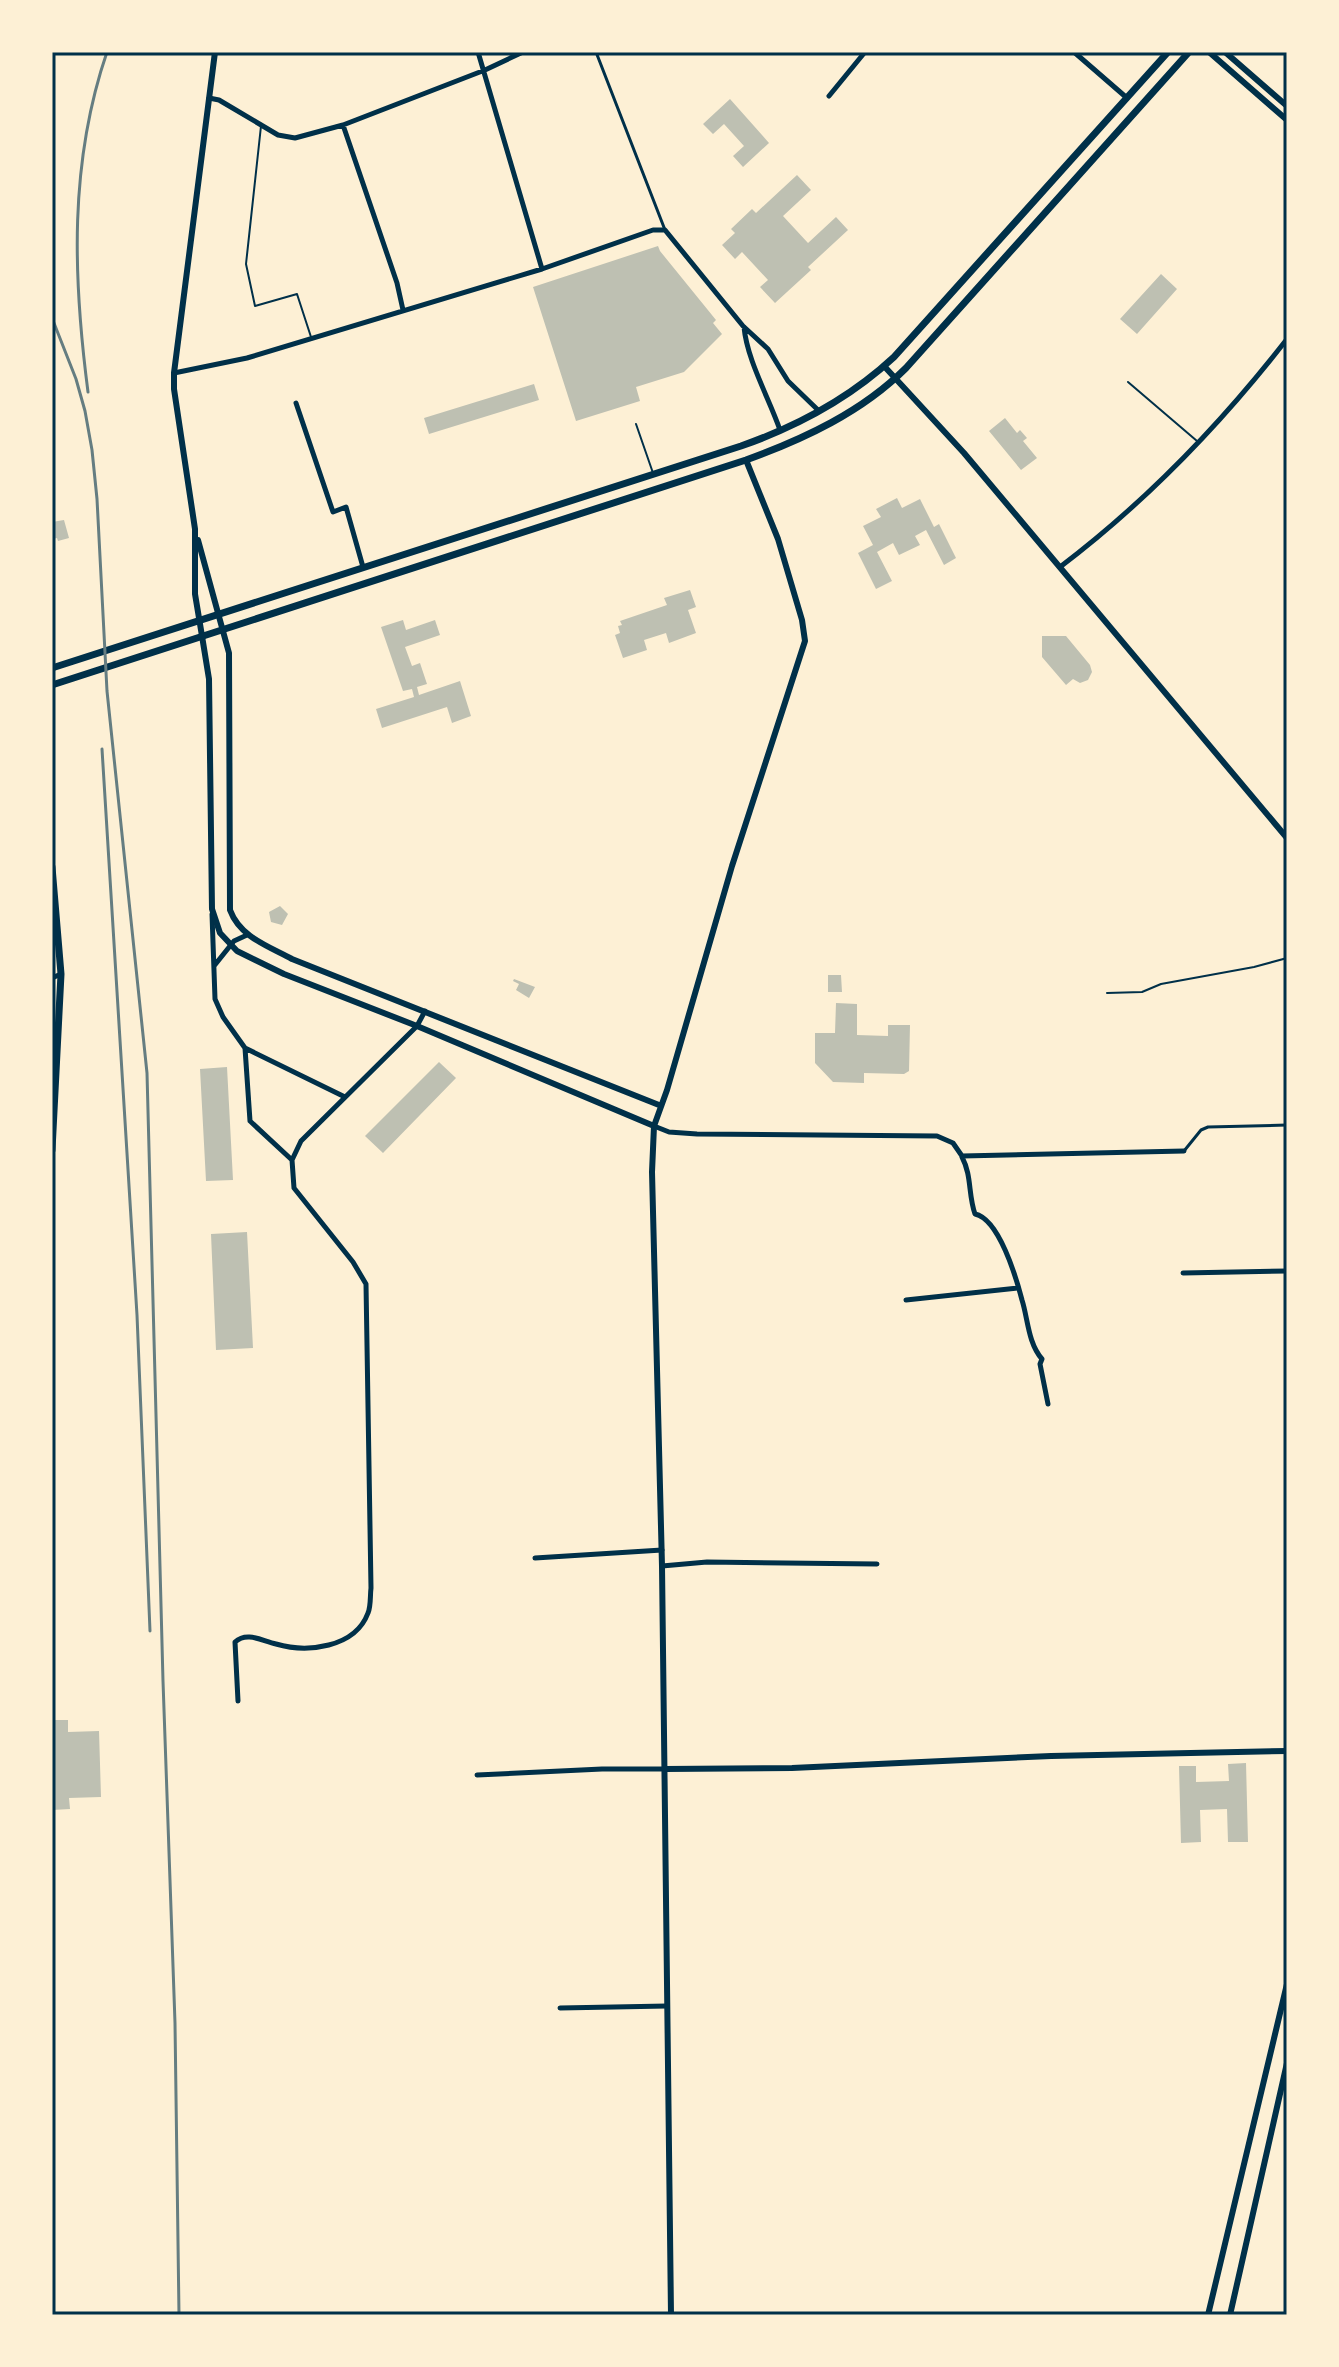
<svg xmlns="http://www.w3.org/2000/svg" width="1339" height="2367" viewBox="0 0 1339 2367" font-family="Montserrat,sans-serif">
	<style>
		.building { fill: #bec0b2 }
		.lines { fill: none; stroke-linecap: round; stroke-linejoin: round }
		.service { stroke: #003049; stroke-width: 2 }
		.pedestrian { stroke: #003049; stroke-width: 3 }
		.minor { stroke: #003049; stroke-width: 5 }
		.tertiary { stroke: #003049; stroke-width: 6 }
		.secondary { stroke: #003049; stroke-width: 6 }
		.primary { stroke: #003049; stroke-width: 7 }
		.rail { stroke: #657d81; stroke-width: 3 }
		.neatline { fill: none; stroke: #003049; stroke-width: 3 }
	</style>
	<rect width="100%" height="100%" fill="#fdf0d5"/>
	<path class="building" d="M 730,99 L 769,143 L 743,167 L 733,156 L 744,146 L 724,124 L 713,134 L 703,124 Z
		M 797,175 L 811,190 L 783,216 L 808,243 L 836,217 L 848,230 L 808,267 L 811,270 L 775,303 L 760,287 L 768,280 L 742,252 L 735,259 L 722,245 L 735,233 L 731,229 L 752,209 L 756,213 Z
		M 658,246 L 660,251 L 716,320 L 713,323 L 722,334 L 684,372 L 636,387 L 640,401 L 576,421 L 533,287 Z
		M 1161,274 L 1177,289 L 1137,334 L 1120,319 Z
		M 534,384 L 539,400 L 429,434 L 424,418 Z
		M 1005,418 L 1017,433 L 1020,430 L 1027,438 L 1023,441 L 1037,458 L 1021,470 L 989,431 Z
		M 897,498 L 902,508 L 920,499 L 934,527 L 939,524 L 956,558 L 944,565 L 926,530 L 915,536 L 920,545 L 899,555 L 893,543 L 877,552 L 892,581 L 876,589 L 858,553 L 873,545 L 863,526 L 881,517 L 876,509 Z
		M 64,520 L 69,538 L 58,541 L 57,538 L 52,539 L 52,522 Z
		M 690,590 L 696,607 L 688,610 L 696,633 L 669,643 L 666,633 L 644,640 L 647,650 L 623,658 L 615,635 L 620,633 L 618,626 L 622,625 L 620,621 L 667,605 L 664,598 Z
		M 403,620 L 406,630 L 435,620 L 440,635 L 405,647 L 412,666 L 420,663 L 427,684 L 417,687 L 419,695 L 460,681 L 471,716 L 452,723 L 447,707 L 382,728 L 376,709 L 414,697 L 412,689 L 403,691 L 381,627 Z
		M 1042,636 L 1066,636 L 1090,665 L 1092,672 L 1088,680 L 1080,683 L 1073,679 L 1066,685 L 1042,657 Z
		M 280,906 L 288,914 L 282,925 L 271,922 L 269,912 Z
		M 828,975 L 841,975 L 842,992 L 828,992 Z
		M 514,979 L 535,987 L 529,998 L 516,990 L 519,984 L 513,981 Z
		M 836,1003 L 857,1004 L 857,1035 L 888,1036 L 888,1025 L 910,1025 L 909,1071 L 904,1074 L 864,1073 L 864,1083 L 833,1082 L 815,1063 L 815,1033 L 835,1033 Z
		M 439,1062 L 456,1078 L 383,1153 L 365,1136 Z
		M 227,1067 L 233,1180 L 206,1181 L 200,1069 Z
		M 247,1232 L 253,1348 L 216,1350 L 211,1234 Z
		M 52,1720 L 68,1720 L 68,1732 L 99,1731 L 101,1797 L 69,1798 L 70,1809 L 52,1810 Z
		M 1246,1763 L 1248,1842 L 1228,1842 L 1227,1809 L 1200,1810 L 1201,1842 L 1181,1843 L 1179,1766 L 1196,1766 L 1196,1782 L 1229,1781 L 1228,1764 Z"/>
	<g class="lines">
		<path class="service" d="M 261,126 L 246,264 L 255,306 L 297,294 L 311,337
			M 1128,382 L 1197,441
			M 636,424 L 653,473
			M 1107,993 L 1142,992 L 1161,984 L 1254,967 L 1287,958"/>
		<path class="pedestrian" d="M 596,52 L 665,230
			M 1184,1151 L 1201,1130 L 1208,1127 L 1287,1125"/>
		<path class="minor" d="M 478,52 L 542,269
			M 1074,52 L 1127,98
			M 829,96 L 865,52
			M 209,98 L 219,100 L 278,135 L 295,138 L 343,125 L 485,70 L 523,52
			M 343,125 L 397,283 L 403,310
			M 744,327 C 747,360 769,398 780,430
			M 174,373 L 247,358 L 542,269 L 653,230 L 665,230 L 743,326 L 768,349 L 788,381 L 819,411
			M 296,403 L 333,512 L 346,507 L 363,567
			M 1060,567 C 1147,501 1220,425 1287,339
			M 212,914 L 215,999 L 223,1017 L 245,1048 L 345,1097
			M 214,966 L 234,941 L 247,935
			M 52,978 L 61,974
			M 245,1048 L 250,1121 L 292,1160 L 301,1141 L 417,1026 L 425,1011
			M 654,1126 L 669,1132 L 697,1134 L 937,1136 L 953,1143 L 962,1156 L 1184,1151
			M 962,1157 C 972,1176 968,1194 975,1214 C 999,1219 1016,1277 1022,1300 C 1028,1319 1028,1343 1042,1359 L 1040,1364 L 1048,1404
			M 1183,1273 L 1287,1271
			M 906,1300 L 1018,1288
			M 535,1558 L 662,1550
			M 662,1566 L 707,1562 L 877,1564
			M 238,1701 L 235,1642 C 247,1631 262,1641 276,1644 C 307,1653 355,1648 368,1613 C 371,1606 370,1596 371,1588 L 366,1284 L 353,1262 L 294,1188 L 292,1160
			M 477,1775 L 602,1769 L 665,1769
			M 560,2008 L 667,2006"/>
		<path class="tertiary" d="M 884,366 L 964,453 L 1287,838
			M 218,613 L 229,653 L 230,910 C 240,937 268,946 292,959 L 659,1105
			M 202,636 L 209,679 L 212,909 L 220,933 L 237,951 L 284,974 L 417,1026 L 654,1126
			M 665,1769 L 792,1768 L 1051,1756 L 1287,1751
			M 671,2315 L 662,1566 L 652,1172 L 654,1126 L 667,1090 L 732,866 L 805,641 L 802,620 L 778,539 L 746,460
			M 1208,2315 L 1287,1984
			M 1230,2315 L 1287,2063"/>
		<path class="secondary" d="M 1209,52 L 1287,120
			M 1225,52 L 1287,106
			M 198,540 L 218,613
			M 202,636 L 195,594 L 195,529 L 174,389 L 174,373 L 215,52"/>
		<path class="primary" d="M 52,668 L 741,446 C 798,426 850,398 894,357 L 1168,52
			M 52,685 L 746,460 C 804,439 862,412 906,368 L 1189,52
			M 52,867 L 61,974 L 52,1150"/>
		<path class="rail" d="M 52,318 L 76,379 L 85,411 L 92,450 L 97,499 L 107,691 L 147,1073 L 163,1681 L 175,2023 L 179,2315
			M 88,392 C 73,277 69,163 107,52
			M 102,749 L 137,1315 L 150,1631"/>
	</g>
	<rect width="1339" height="2367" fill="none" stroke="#fdf0d5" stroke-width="108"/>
	<rect x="54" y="54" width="1231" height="2259" class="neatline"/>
</svg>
